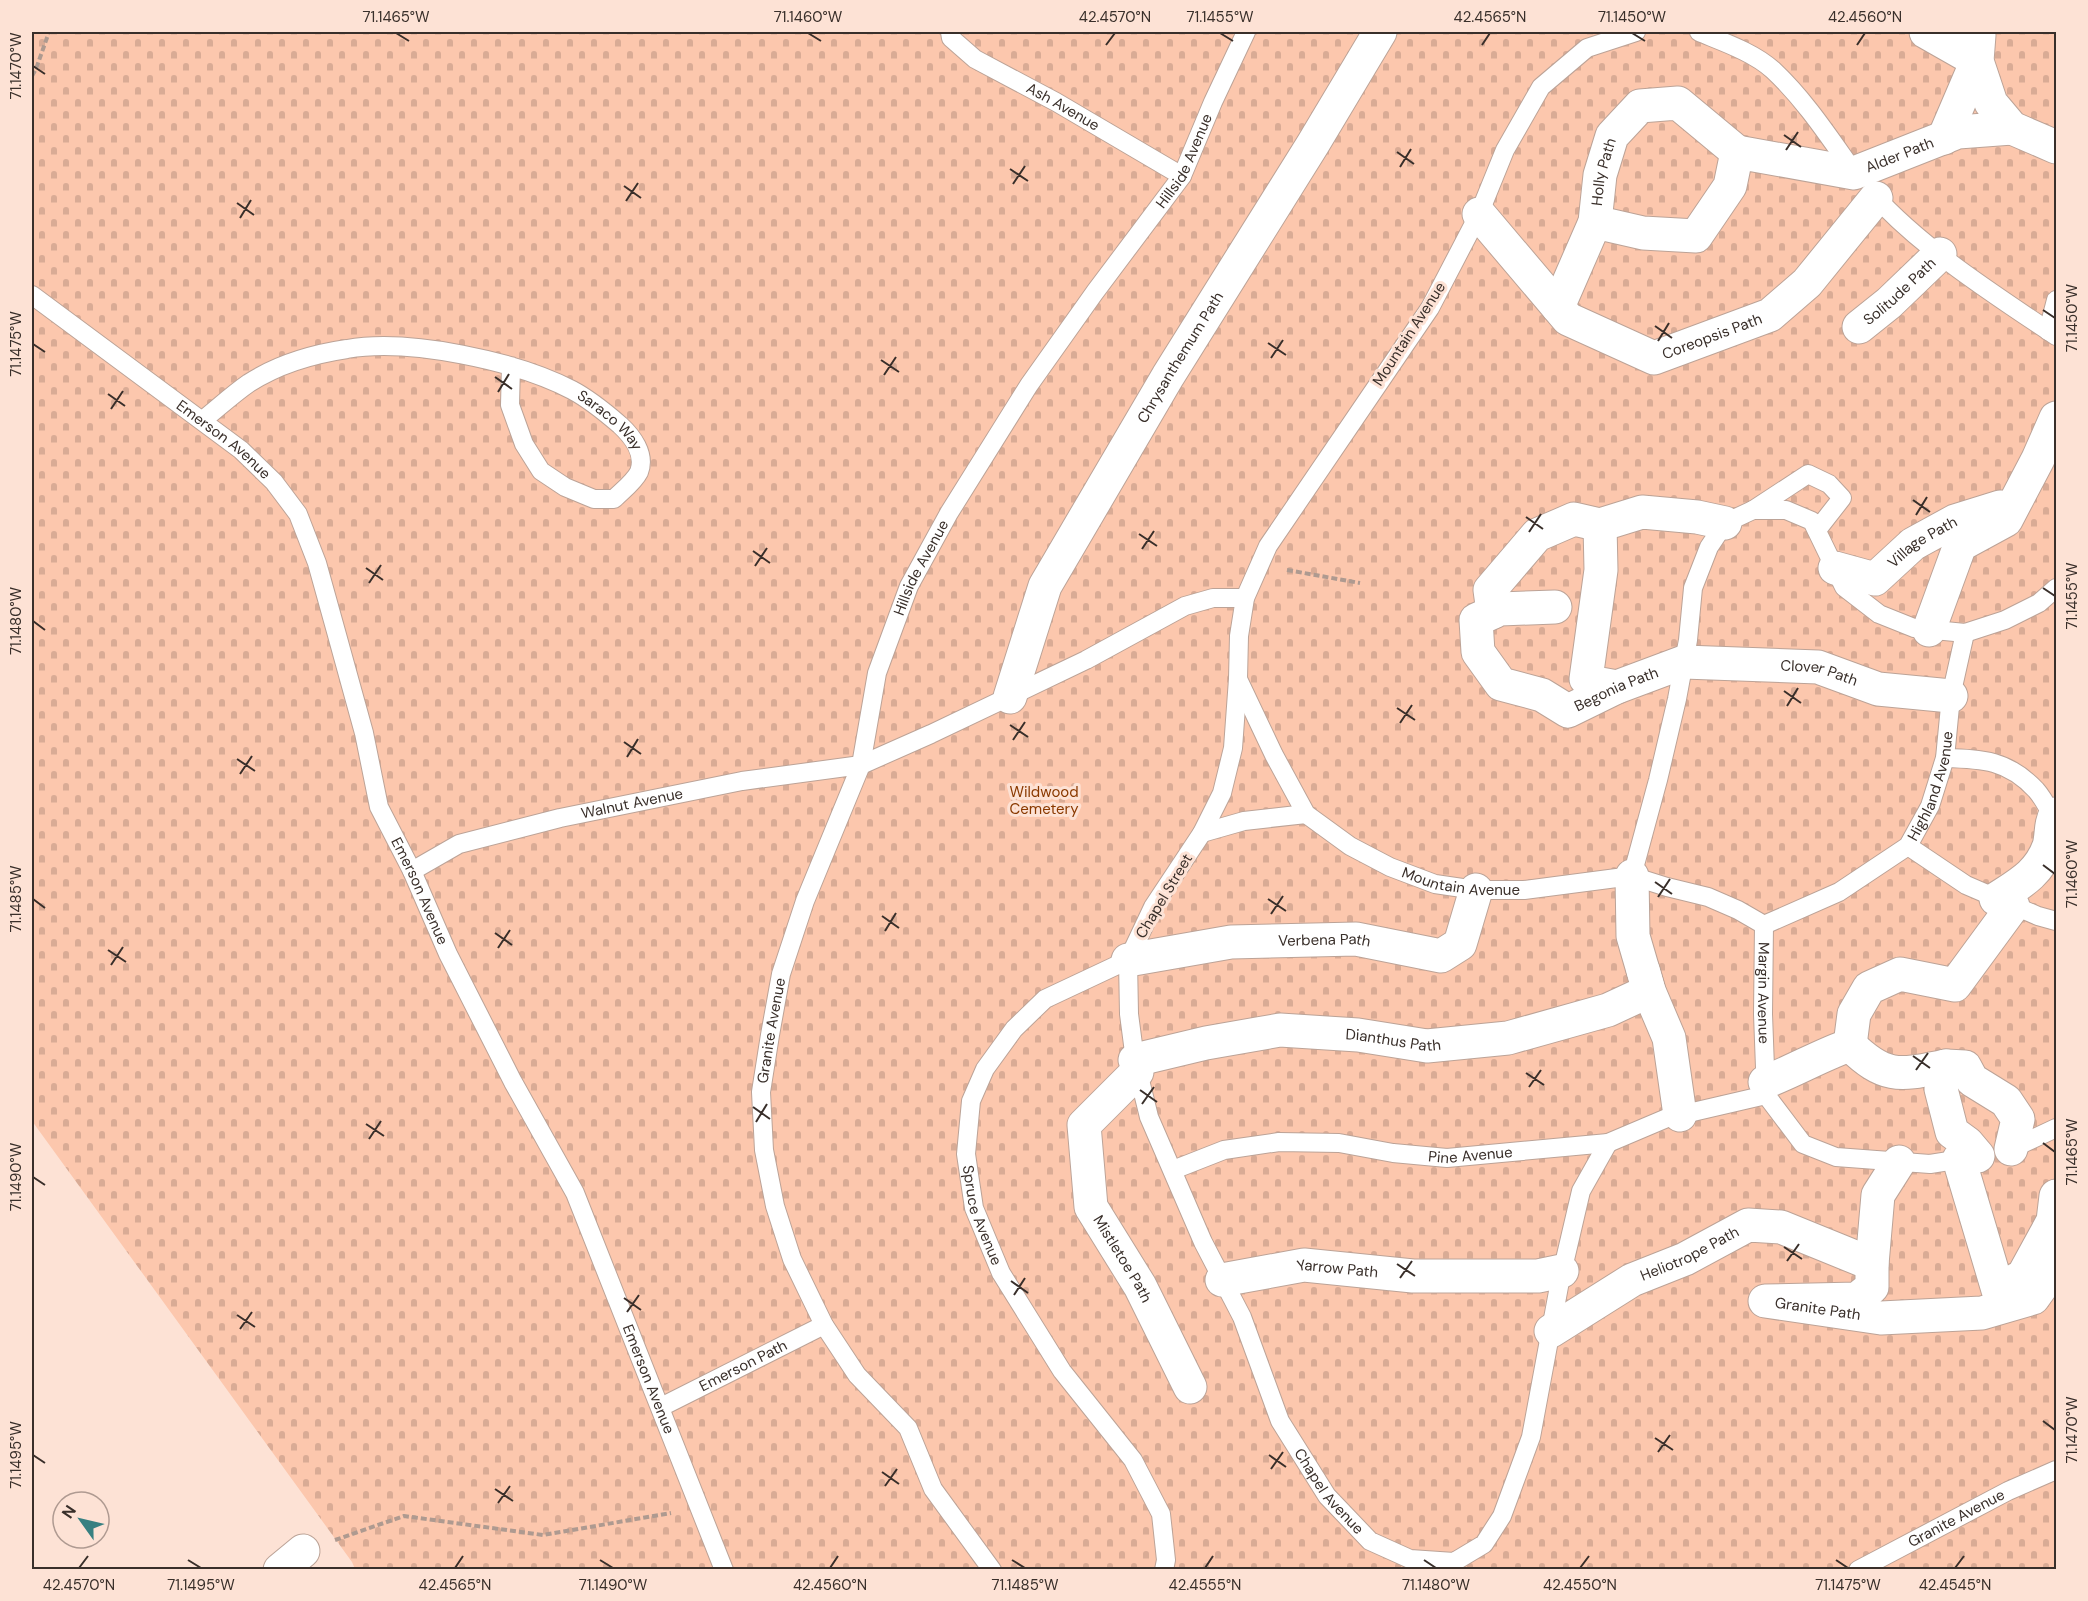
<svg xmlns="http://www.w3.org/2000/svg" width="2088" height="1601" viewBox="0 0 2088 1601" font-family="'DM Sans',sans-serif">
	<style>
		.cemetery { fill: url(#cemetery-stones) }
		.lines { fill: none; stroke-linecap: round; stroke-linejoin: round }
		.lane-casing { stroke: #bca397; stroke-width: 20 }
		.street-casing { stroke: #bca397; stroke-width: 35 }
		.path { stroke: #ae9a90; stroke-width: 4; stroke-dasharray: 6 3; stroke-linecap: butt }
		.lane { stroke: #fff; stroke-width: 18 }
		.street { stroke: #fff; stroke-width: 33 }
		.ticks { fill: none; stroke: #392f2a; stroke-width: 2 }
		.labels { text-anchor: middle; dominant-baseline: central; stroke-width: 6; stroke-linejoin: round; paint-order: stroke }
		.street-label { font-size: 15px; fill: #392f2a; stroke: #fde2d5 }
		.park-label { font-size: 15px; fill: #8a3900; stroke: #fde2d5 }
		.neatline { fill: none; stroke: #392f2a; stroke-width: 2 }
		.ticks-label { font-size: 15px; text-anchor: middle; fill: #392f2a }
	</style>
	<defs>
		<pattern id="cemetery-stones" width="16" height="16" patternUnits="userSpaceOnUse" patternTransform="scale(1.5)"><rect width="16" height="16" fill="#fcc7ad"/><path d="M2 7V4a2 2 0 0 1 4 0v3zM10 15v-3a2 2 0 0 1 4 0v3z" fill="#d9ab95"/></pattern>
	</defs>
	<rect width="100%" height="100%" fill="#fde2d5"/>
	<path class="cemetery" d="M 32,32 L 2056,32 L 2056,1569 L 355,1569 L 352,1562 L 32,1121 Z"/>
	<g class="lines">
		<defs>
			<g id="lane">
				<path id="s1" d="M 950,32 L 951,38 L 975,59 L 1056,102 L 1182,176"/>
				<path id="s2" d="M 1636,32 L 1587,48 L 1541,87 L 1505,150 L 1479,214 L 1430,308 L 1268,546 L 1245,598 L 1239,636 L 1238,679 L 1274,755 L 1306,814 L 1350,846 L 1390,867 L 1435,884 L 1476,890 L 1524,890 L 1632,876 L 1667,887 L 1708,897 L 1738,910 L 1764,925"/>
				<path d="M 1699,32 C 1723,42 1753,52 1773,70 C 1805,100 1829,137 1854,172"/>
				<path d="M 1872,193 C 1921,248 1995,295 2056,336"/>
				<path id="s3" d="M 32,295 L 241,450 L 274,482 L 298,514 L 317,563 L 337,635 L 364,733 L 379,807 L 412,871 L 448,954 L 513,1082 L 575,1193 L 724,1570"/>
				<path d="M 2048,331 L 2056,300"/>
				<path id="s4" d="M 203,420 C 218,408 233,394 249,383 C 277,365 313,354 347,349 C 409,338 516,361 572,390 C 589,399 605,412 620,425 C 632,436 646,454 639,472 C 634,482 622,491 614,499 L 594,499 L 565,487 L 541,471 L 524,444 L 510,405 L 511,366"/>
				<path d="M 1753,510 L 1808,474 L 1829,484 L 1842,498 L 1817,530"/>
				<path id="s5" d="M 1238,679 L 1233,748 L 1222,793 L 1202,833 L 1153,907 L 1128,960 L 1129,1014 L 1135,1060 L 1149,1117 L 1203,1242 L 1242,1317 L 1280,1421 L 1327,1496 L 1370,1541 L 1410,1559 L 1454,1562 L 1484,1544 L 1502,1516 L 1531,1437 L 1560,1281 L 1581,1191 L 1608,1143"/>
				<path d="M 1945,758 C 1983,759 2008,760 2036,790 C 2044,799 2050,812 2056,822"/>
				<path d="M 1202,833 L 1244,821 L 1306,814"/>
				<path d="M 1908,846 L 1966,885 L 2038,916 L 2056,921"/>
				<path id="s6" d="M 412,871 L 459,844 L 560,818 L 742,781 L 861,765 L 931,734 L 1086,660 L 1185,606 L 1213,598 L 1245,598"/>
				<path d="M 1632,876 L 1658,780 L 1677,699 L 1688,640 L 1693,588 L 1709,547 L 1725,523 L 1753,510 L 1786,510 L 1812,521 L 1844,587 L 1879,614 L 1914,628 L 1965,633 L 2005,620 L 2039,603 L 2056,588"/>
				<path id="s7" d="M 1764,925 L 1763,1014 L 1766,1095 L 1803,1144 L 1836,1157 L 1930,1164 L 1968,1158"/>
				<path id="s8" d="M 1764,925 L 1839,892 L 1908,846 L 1930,806 L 1945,758 L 1951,696 L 1965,633"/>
				<path id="s9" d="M 1128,960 L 1045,999 L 1014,1029 L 985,1069 L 971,1101 L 966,1154 L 974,1208 L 1001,1273 L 1062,1371 L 1133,1460 L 1161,1514 L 1166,1560 L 1164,1570"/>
				<path d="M 2009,1150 L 2056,1128"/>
				<path id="s10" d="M 1173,1170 L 1224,1150 L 1279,1142 L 1339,1143 L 1393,1153 L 1447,1158 L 1608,1143 L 1667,1118 L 1766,1095"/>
				<path id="s11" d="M 661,1407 L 824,1325"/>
				<path id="s12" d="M 992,1570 L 933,1489 L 908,1428 L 857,1375 L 824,1325 L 792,1259 L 775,1206 L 764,1150 L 761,1092 L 770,1035 L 781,974 L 805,901 L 861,765 L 877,673 L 909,586 L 949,513 L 1029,385 L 1095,292 L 1182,176 L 1213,102 L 1246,32"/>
				<path id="s13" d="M 1858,1570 L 2008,1491 L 2056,1470"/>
			</g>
			<g id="street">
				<path d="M 1926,32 L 1977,61 L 1944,138"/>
				<path d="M 1977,32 L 1979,35 L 1977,61 L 1991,103 L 2012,128 L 2056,147"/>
				<path id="s14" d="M 1479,214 L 1568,319 L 1654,358 L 1770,315 L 1807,283 L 1876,198"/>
				<path id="s15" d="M 1595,222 L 1600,175 L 1612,136 L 1640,106 L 1678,103 L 1737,152"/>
				<path id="s16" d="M 1558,307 L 1595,222 L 1643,233 L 1696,236 L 1730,186 L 1737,152 L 1854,173 L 1958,132 L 2012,128"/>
				<path id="s17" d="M 1859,327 L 1889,303 L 1940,254"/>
				<path d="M 1600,525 L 1601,570 L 1586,679 L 1595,683 L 1617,687"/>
				<path id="s18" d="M 1835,568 L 1875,579 L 1913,544 L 1955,521 L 2000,507"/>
				<path id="s19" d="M 1555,607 L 1500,609 L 1476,620 L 1478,652 L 1501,684 L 1542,695 L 1568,711 L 1617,687 L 1684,662 L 1818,667 L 1878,689 L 1951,696"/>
				<path d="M 1493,612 L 1490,590 L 1537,535 L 1574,519 L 1600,525 L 1642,512 L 1697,517 L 1725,523"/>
				<path d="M 1929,630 L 1960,545 L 2006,520 L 2038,459 L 2056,418"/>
				<path id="s20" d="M 1010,697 L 1045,586 L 1168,376 L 1313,144 L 1380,32"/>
				<path d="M 1996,899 C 2019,884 2039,874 2049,846 C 2052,836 2050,823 2056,814"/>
				<path id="s21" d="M 1128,960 L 1231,942 L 1356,939 L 1441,956 L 1460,944 L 1476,890"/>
				<path d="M 1643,970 L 1649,991 L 1669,1038 L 1680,1115"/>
				<path d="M 1850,1045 L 1854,1014 L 1869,988 L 1900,974 L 1955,985 L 2013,906"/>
				<path id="s22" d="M 1135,1060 L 1206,1043 L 1280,1030 L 1358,1035 L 1427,1046 L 1508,1038 L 1608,1010 L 1649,991 L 1633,936 L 1632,876"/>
				<path id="s23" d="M 1137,1072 L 1084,1125 L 1091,1207 L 1140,1286 L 1190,1387"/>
				<path d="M 1765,1082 C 1794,1071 1821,1055 1850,1045 C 1886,1080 1900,1075 1946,1066"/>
				<path d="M 1978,1156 L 1967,1143 L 1952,1132 L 1941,1089 L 1946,1066 L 1965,1067 L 1972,1080 L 2006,1101 L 2018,1119 L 2011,1149"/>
				<path d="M 1959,1159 L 1998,1290 L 2023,1276 L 2053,1221 L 2056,1196"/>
				<path id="s24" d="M 1899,1162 L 1878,1195 L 1872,1264 L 1872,1287 L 1857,1299 L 1765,1301 L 1881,1318 L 1982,1313 L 2033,1298 L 2056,1266"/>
				<path id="s25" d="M 1222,1280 L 1304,1265 L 1413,1276 L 1538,1276 L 1562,1271"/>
				<path id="s26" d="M 1551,1331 L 1632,1280 L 1685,1259 L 1748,1225 L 1781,1227 L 1872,1264"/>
				<path d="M 280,1570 L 303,1551"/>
			</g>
		</defs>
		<use href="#lane" class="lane-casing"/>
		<use href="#street" class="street-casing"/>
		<path class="path" d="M 32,76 L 36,69 L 49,32
			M 1287,570 L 1360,583
			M 335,1540 L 404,1516 L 543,1535 L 671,1513"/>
		<use href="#lane" class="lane"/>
		<use href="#street" class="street"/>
	</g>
	<path class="ticks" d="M 396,33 L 409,41M 808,33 L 821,41M 1220,33 L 1233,41M 1632,33 L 1645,41M 1106,45 L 1115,33M 1482,45 L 1490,33M 1857,45 L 1865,33M 33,66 L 45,74M 1784,135 L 1801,147M 1786,150 L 1798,132M 1397,152 L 1414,164M 1400,167 L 1411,149M 1010,169 L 1028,181M 1013,184 L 1025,166M 624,186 L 641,198M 626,201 L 638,183M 237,203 L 254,215M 240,218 L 251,200M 2043,310 L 2055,318M 1655,326 L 1672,338M 1658,341 L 1669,323M 1268,343 L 1286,355M 33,344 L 45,352M 1271,358 L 1283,340M 881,360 L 899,372M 884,375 L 896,357M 495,377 L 512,389M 498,392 L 509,374M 108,394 L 125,406M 111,409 L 123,391M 1913,500 L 1930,512M 1916,515 L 1927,497M 1526,517 L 1543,529M 1529,532 L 1541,514M 1139,534 L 1157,546M 1142,549 L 1154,531M 753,551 L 770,563M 755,566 L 767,548M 366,568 L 383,580M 369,583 L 381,565M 2043,588 L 2055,596M 33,621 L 45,630M 1784,691 L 1801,703M 1787,706 L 1798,688M 1397,708 L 1415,720M 1400,723 L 1412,705M 1010,725 L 1028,737M 1013,740 L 1025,722M 624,742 L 641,754M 627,757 L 638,739M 237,759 L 255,771M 240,774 L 252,756M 2043,865 L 2055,874M 1655,882 L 1672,894M 1658,897 L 1670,879M 33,899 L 45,908M 1268,899 L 1286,911M 1271,914 L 1283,896M 882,916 L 899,928M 885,931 L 896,913M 495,933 L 512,945M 498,948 L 510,930M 108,950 L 126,962M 111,965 L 123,947M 1913,1056 L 1930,1068M 1916,1070 L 1928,1053M 1526,1073 L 1544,1085M 1529,1087 L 1541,1070M 1140,1090 L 1157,1102M 1142,1104 L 1154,1087M 753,1107 L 770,1119M 756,1122 L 767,1104M 366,1124 L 384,1136M 369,1139 L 381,1121M 2043,1143 L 2055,1152M 33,1177 L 45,1185M 1784,1247 L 1802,1259M 1787,1261 L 1799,1244M 1397,1264 L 1415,1276M 1400,1278 L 1412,1261M 1011,1281 L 1028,1293M 1014,1295 L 1025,1278M 624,1298 L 641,1310M 627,1312 L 639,1295M 237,1315 L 255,1327M 240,1329 L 252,1312M 2043,1421 L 2055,1430M 1655,1438 L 1673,1450M 1658,1452 L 1670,1435M 33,1455 L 45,1463M 1269,1455 L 1286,1467M 1271,1469 L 1283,1452M 882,1472 L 899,1484M 885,1486 L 897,1469M 495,1489 L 513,1501M 498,1503 L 510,1486M 188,1560 L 201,1568M 600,1560 L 613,1568M 1012,1560 L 1025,1568M 1424,1560 L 1436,1568M 1836,1560 L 1848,1568M 79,1568 L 88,1556M 455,1568 L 463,1556M 830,1568 L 838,1556M 1205,1568 L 1213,1556M 1580,1568 L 1589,1556M 1955,1568 L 1964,1556"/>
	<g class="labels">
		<g class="street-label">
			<text stroke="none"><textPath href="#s1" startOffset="138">Ash Avenue</textPath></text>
			<text stroke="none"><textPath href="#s16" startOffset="458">Alder Path</textPath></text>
			<text stroke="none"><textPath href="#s12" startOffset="1581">Hillside Avenue</textPath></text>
			<text stroke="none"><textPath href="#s15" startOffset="51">Holly Path</textPath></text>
			<text stroke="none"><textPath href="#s17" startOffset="54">Solitude Path</textPath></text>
			<text transform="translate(1409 334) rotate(-57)">Mountain Avenue</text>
			<text stroke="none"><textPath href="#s14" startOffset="294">Coreopsis Path</textPath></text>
			<text stroke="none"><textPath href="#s20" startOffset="382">Chrysanthemum Path</textPath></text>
			<text stroke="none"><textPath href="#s4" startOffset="444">Saraco Way</textPath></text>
			<text stroke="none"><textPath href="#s3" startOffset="240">Emerson Avenue</textPath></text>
			<text stroke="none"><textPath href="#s18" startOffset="102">Village Path</textPath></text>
			<text stroke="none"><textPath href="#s12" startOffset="1095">Hillside Avenue</textPath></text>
			<text stroke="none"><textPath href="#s19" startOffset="488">Clover Path</textPath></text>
			<text stroke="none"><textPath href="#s19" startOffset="279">Begonia Path</textPath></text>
			<text stroke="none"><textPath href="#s8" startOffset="230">Highland Avenue</textPath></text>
			<text stroke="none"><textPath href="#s6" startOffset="232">Walnut Avenue</textPath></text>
			<text stroke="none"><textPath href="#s2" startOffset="1110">Mountain Avenue</textPath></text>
			<text stroke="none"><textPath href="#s3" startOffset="744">Emerson Avenue</textPath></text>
			<text transform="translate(1164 896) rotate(-59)">Chapel Street</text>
			<text stroke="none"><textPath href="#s21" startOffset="198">Verbena Path</textPath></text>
			<text stroke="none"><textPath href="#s7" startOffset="68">Margin Avenue</textPath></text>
			<text stroke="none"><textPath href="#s12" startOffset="606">Granite Avenue</textPath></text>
			<text stroke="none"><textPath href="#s22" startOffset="262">Dianthus Path</textPath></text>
			<text stroke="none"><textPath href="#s10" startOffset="303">Pine Avenue</textPath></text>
			<text stroke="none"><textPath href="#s9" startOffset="336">Spruce Avenue</textPath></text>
			<text stroke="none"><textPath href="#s26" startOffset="159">Heliotrope Path</textPath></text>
			<text stroke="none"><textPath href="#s23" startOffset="218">Mistletoe Path</textPath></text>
			<text stroke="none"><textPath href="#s25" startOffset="117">Yarrow Path</textPath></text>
			<text stroke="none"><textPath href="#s24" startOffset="296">Granite Path</textPath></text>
			<text stroke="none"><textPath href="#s11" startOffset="92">Emerson Path</textPath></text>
			<text stroke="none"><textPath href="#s3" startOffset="1284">Emerson Avenue</textPath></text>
			<text stroke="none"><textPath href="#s5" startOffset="884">Chapel Avenue</textPath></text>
			<text stroke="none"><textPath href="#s13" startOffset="111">Granite Avenue</textPath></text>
		</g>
		<g class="park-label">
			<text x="1044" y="792">Wildwood<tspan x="1044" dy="17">Cemetery</tspan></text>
		</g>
	</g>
	<rect width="2088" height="1601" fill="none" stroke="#fde2d5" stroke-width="66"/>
	<g transform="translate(81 1520) rotate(304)"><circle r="28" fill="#fde2d5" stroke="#af9a91" stroke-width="1.5"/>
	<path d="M0-4.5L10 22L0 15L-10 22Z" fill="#378081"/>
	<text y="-9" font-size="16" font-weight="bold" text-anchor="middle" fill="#392f2a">N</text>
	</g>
	<rect x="33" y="33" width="2022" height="1535" class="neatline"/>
	<g class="ticks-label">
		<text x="396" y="22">71.1465°W</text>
		<text x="808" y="22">71.1460°W</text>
		<text x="1115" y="22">42.4570°N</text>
		<text x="1220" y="22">71.1455°W</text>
		<text x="1490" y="22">42.4565°N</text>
		<text x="1632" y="22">71.1450°W</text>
		<text x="1865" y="22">42.4560°N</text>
		<text transform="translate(16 66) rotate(-90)" y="5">71.1470°W</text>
		<text transform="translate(2072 318) rotate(-90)" y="5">71.1450°W</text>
		<text transform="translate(16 344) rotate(-90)" y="5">71.1475°W</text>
		<text transform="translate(2072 596) rotate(-90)" y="5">71.1455°W</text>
		<text transform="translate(16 621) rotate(-90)" y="5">71.1480°W</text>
		<text transform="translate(2072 874) rotate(-90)" y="5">71.1460°W</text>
		<text transform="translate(16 899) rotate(-90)" y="5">71.1485°W</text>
		<text transform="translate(2072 1152) rotate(-90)" y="5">71.1465°W</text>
		<text transform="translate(16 1177) rotate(-90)" y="5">71.1490°W</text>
		<text transform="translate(2072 1430) rotate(-90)" y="5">71.1470°W</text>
		<text transform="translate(16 1455) rotate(-90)" y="5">71.1495°W</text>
		<text x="79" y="1590">42.4570°N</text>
		<text x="201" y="1590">71.1495°W</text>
		<text x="455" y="1590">42.4565°N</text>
		<text x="613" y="1590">71.1490°W</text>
		<text x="830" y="1590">42.4560°N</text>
		<text x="1025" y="1590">71.1485°W</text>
		<text x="1205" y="1590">42.4555°N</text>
		<text x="1436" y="1590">71.1480°W</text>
		<text x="1580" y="1590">42.4550°N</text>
		<text x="1848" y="1590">71.1475°W</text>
		<text x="1955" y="1590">42.4545°N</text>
	</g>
</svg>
